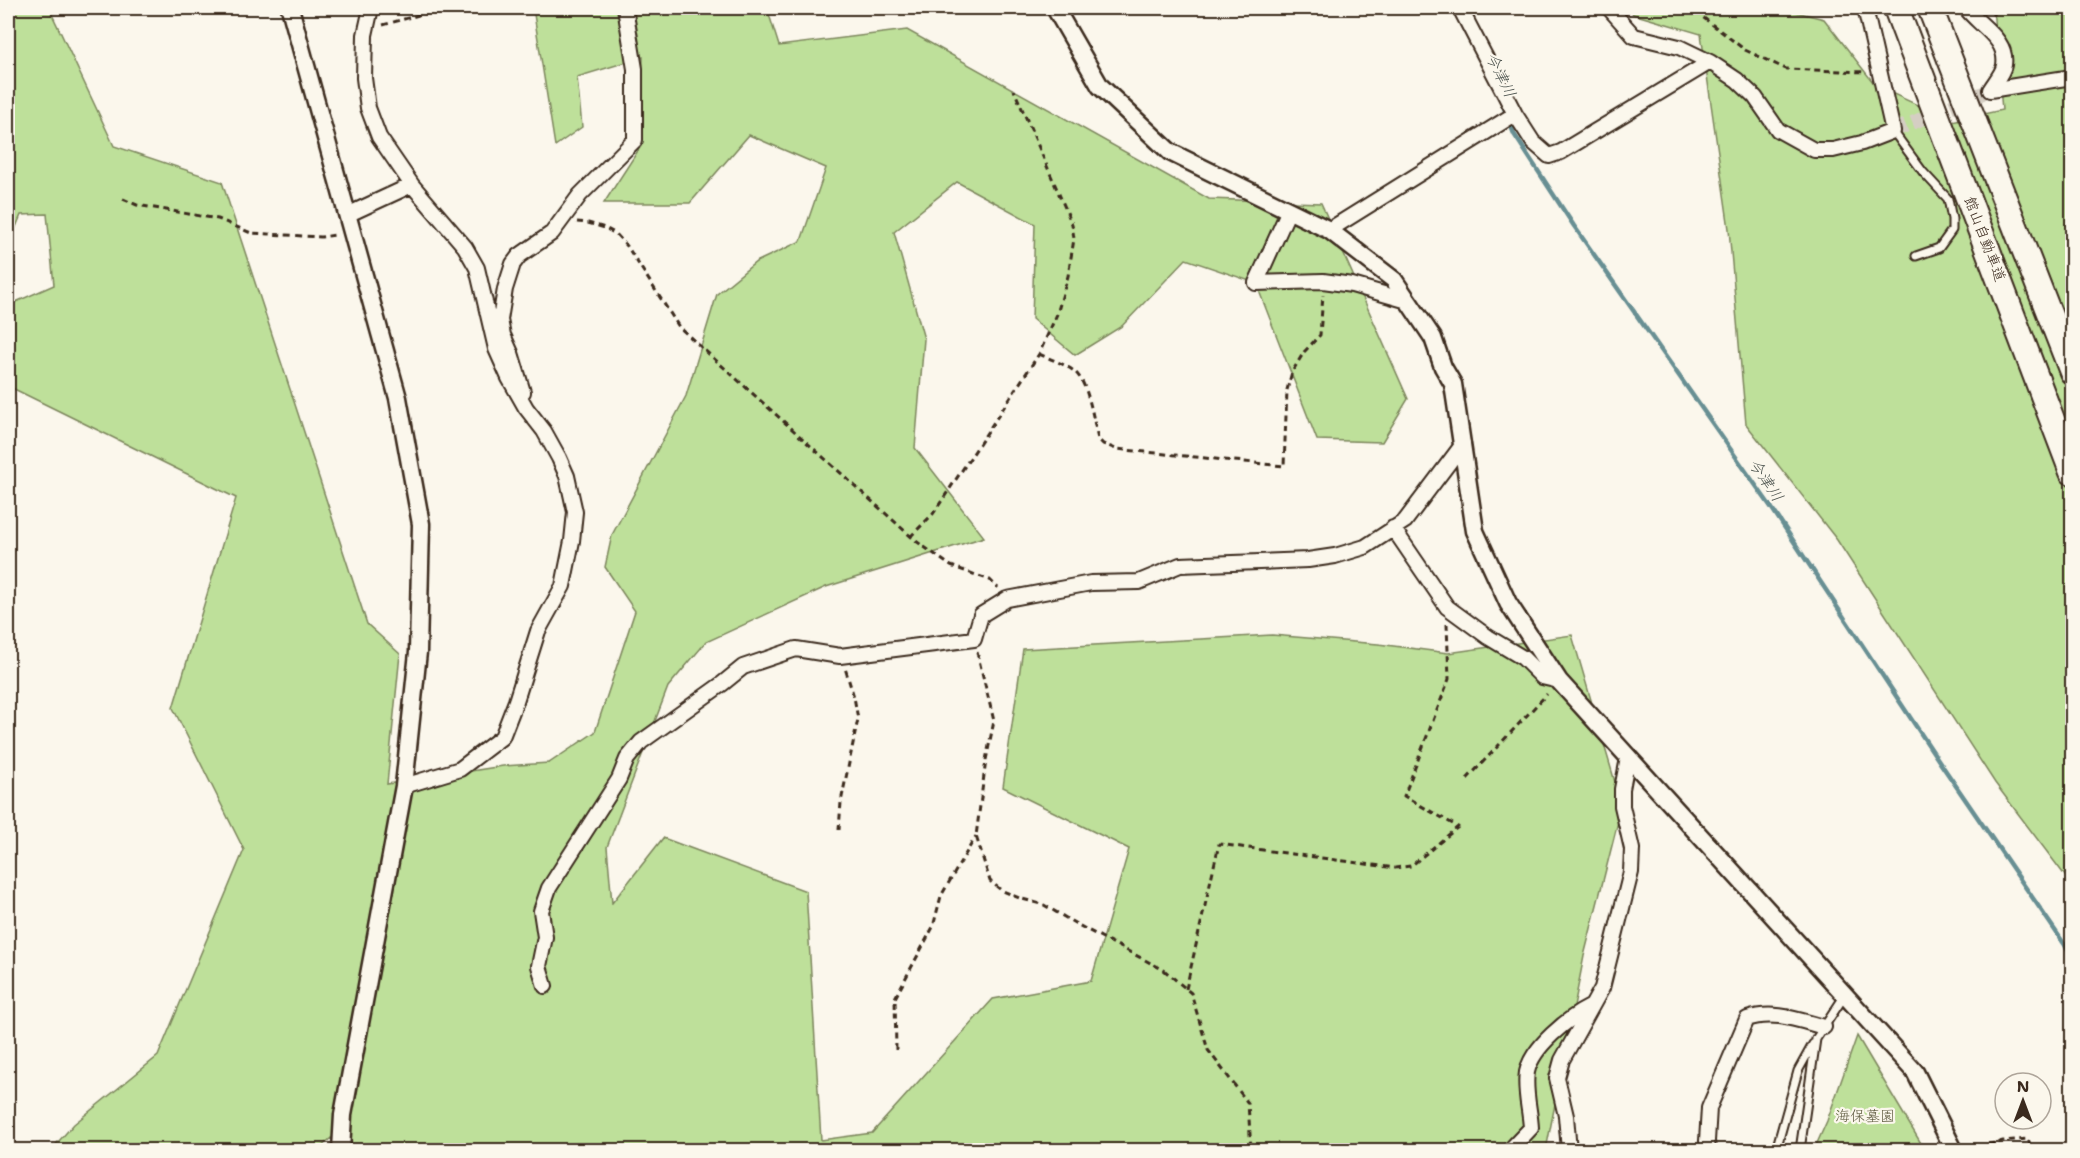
<svg xmlns="http://www.w3.org/2000/svg" width="2080" height="1158" viewBox="0 0 2080 1158" font-family="'Shantell Sans','Klee One',sans-serif">
	<style>
		.green { fill: #bee09a; stroke: #7c855c; stroke-width: 1.5 }
		.lines { fill: none; stroke-linecap: round; stroke-linejoin: round }
		.stream { stroke: #678f93; stroke-width: 4.5 }
		.minor-tunnel { stroke: #d5cec3; stroke-width: 14; stroke-dasharray: 14 7; stroke-linecap: butt }
		.service-casing { stroke: #3b2a1e; stroke-width: 11 }
		.minor-casing { stroke: #3b2a1e; stroke-width: 18 }
		.tertiary-casing { stroke: #3b2a1e; stroke-width: 21 }
		.motorway-casing { stroke: #3b2a1e; stroke-width: 28 }
		.path { stroke: #3b2a1e; stroke-width: 3; stroke-dasharray: 6 4.5; stroke-linecap: butt }
		.service { stroke: #fbf7ec; stroke-width: 7 }
		.minor { stroke: #fbf7ec; stroke-width: 14 }
		.tertiary { stroke: #fbf7ec; stroke-width: 16 }
		.motorway { stroke: #fbf7ec; stroke-width: 24 }
		.labels { text-anchor: middle; dominant-baseline: central; stroke-width: 4.5; stroke-linejoin: round; paint-order: stroke }
		.street-label { font-size: 15px; fill: #3b2a1e; stroke: #fbf7ec }
		.park-label { font-size: 15px; fill: #5c583d; stroke: #fbf7ec }
		.water-label { font-size: 16px; font-style: italic; fill: #4d544f; stroke: #fbf7ec }
	</style>
	<rect width="100%" height="100%" fill="#fbf7ec"/>
	<filter id="ink" filterUnits="userSpaceOnUse"><feTurbulence type="fractalNoise" baseFrequency=".0167" numOctaves="2"/><feDisplacementMap in="SourceGraphic" scale="12" xChannelSelector="R" yChannelSelector="G"/><feConvolveMatrix kernelMatrix="1 2 1 2 8 2 1 2 1" color-interpolation-filters="sRGB"/></filter>
	<g filter="url(#ink)">
		<path class="green" d="M 8,8 L 49,8 L 114,146 L 222,182 L 367,624 L 400,654 L 387,784 L 503,766 L 549,763 L 595,732 L 635,611 L 605,567 L 612,535 L 686,396 L 717,294 L 756,262 L 801,241 L 826,168 L 749,135 L 690,203 L 604,203 L 641,146 L 643,57 L 577,77 L 582,127 L 555,146 L 533,8 L 767,8 L 779,46 L 907,30 L 1209,199 L 1321,203 L 1408,399 L 1382,442 L 1317,440 L 1256,283 L 1186,259 L 1122,326 L 1075,355 L 1032,319 L 1035,224 L 957,182 L 894,232 L 924,339 L 915,448 L 984,537 L 826,587 L 706,642 L 668,687 L 607,847 L 612,903 L 663,838 L 806,891 L 821,1140 L 872,1133 L 993,999 L 1091,981 L 1129,849 L 1003,787 L 1023,649 L 1272,635 L 1378,644 L 1448,653 L 1572,635 L 1622,806 L 1584,956 L 1546,1150 L 336,1150 L 331,1138 L 318,1150 L 51,1150 L 74,1124 L 158,1056 L 244,850 L 173,708 L 236,498 L 8,386 L 8,298 L 9,305 L 54,285 L 47,214 L 21,215 L 8,246 Z
			M 1630,8 L 1780,8 L 1824,19 L 1876,86 L 1952,121 L 2002,110 L 1993,8 L 2072,8 L 2072,885 L 1995,783 L 1837,540 L 1746,424 L 1729,229 L 1701,34 L 1633,14 Z
			M 1857,1036 L 1925,1150 L 1814,1150 L 1827,1121 Z"/>
		<g class="lines">
			<path class="stream" d="M 1502,103 L 1514,134 L 1574,226 L 1771,507 L 1941,764 L 2065,945 L 2072,959"/>
			<path class="minor-tunnel" d="M 1893,131 L 1990,90"/>
			<defs>
				<path id="service" d="M 1893,131 L 1923,172 L 1948,199 L 1952,219 L 1952,230 L 1939,248 L 1916,256
					M 1776,1150 L 1798,1071 L 1813,1044
					M 1800,1150 L 1816,1039 L 1845,995"/>
				<path id="minor" d="M 371,8 L 365,35 L 364,78 L 368,108 L 379,137 L 412,185 L 465,247 L 477,268 L 496,349 L 509,378 L 526,408 L 544,431 L 559,458 L 567,476 L 575,512 L 572,541 L 563,586 L 538,631 L 516,701 L 502,737 L 460,769 L 404,786
					M 1460,8 L 1515,114 L 1533,142 L 1549,156 L 1561,152 L 1710,62
					M 1609,8 L 1634,36 L 1679,47 L 1710,62 L 1737,80 L 1755,97 L 1778,130 L 1814,150 L 1833,150 L 1862,143 L 1893,131 L 1865,8
					M 1966,8 C 1979,26 2008,39 2004,65 C 2003,73 1994,83 1990,90
					M 1990,90 L 2072,77
					M 1289,210 L 1256,283 L 1323,281 L 1352,285 L 1408,301
					M 347,215 L 412,185
					M 1329,230 L 1515,114
					M 523,392 L 511,353 L 503,335 L 500,320 L 505,289 L 513,264 L 519,256 L 552,233 L 580,195 L 635,140 L 635,69 L 625,8
					M 1393,528 L 1447,607 L 1488,637 L 1523,658 L 1542,677 L 1559,681
					M 545,986 L 539,966 L 545,937 L 541,911 L 549,888 L 619,779 L 627,759 L 641,742 L 722,684 L 743,667 L 796,649 L 840,656 L 974,639 L 981,615 L 1007,599 L 1091,583 L 1139,582 L 1180,565 L 1308,560 L 1335,556 L 1365,547 L 1405,521 L 1463,444
					M 1510,1150 L 1531,1128 C 1530,1109 1524,1091 1527,1072 C 1532,1047 1568,1018 1590,1007
					M 1569,1150 L 1566,1116 L 1557,1078 L 1562,1060 L 1602,988 L 1631,872 L 1632,849 L 1622,806 L 1622,789 L 1628,758
					M 1708,1150 L 1707,1141 L 1709,1108 L 1747,1019 C 1773,1010 1798,1020 1824,1027"/>
				<path id="tertiary" d="M 290,8 L 398,398 L 421,524 L 418,652 L 404,786 L 343,1115 L 341,1150
					M 1055,8 L 1100,86 L 1170,152 L 1329,230 L 1394,280 L 1433,338 L 1443,367 L 1453,384 L 1475,531 L 1508,603 L 1559,681 L 1915,1072 L 1954,1150"/>
				<path id="motorway" d="M 1896,8 L 2072,472
					M 1930,8 L 2072,372"/>
			</defs>
			<use href="#service" class="service-casing"/>
			<use href="#minor" class="minor-casing"/>
			<use href="#tertiary" class="tertiary-casing"/>
			<use href="#motorway" class="motorway-casing"/>
			<path class="path" d="M 1685,8 L 1700,15 L 1745,50 L 1786,69 L 1866,72
				M 1992,15 L 1999,8
				M 383,25 L 429,12
				M 123,199 L 137,205 L 218,219 L 251,233 L 321,237 L 336,235
				M 577,222 L 588,223 L 605,228 L 616,234 L 627,246 L 679,327 L 916,541 L 951,566 L 990,580 L 998,588
				M 1039,354 C 1051,359 1064,364 1074,371 C 1089,383 1093,420 1098,439 L 1103,444 L 1116,449 L 1284,466 L 1287,390 L 1292,372 L 1304,352 L 1320,335 L 1323,295
				M 910,537 L 933,514 L 1039,354 L 1057,314 L 1068,276 L 1074,239 L 1072,224 L 1014,90
				M 977,652 L 994,721 L 986,760 L 976,836 L 990,881 L 1001,890 L 1019,898 L 1044,905 L 1078,925 L 1164,970 L 1191,993 L 1208,1050 L 1248,1103 L 1251,1150
				M 1467,779 L 1547,694
				M 839,830 L 841,802 L 858,719 L 854,697 L 845,668
				M 1186,989 L 1219,844 L 1395,868 L 1411,866 L 1458,827 L 1404,796 L 1449,679 L 1447,624
				M 896,1050 L 895,998 L 933,927 L 941,896 L 976,836
				M 1968,1150 L 2003,1141 L 2028,1139 L 2032,1150"/>
			<use href="#service" class="service"/>
			<use href="#minor" class="minor"/>
			<use href="#tertiary" class="tertiary"/>
			<use href="#motorway" class="motorway"/>
		</g>
	</g>
	<g class="labels">
		<g class="street-label">
			<text transform="translate(1985 239) rotate(69)">館山自動車道</text>
		</g>
		<g class="park-label">
			<text x="1865" y="1116">海保墓園</text>
		</g>
		<g class="water-label">
			<text transform="translate(1501 75) rotate(64)">今津川</text>
			<text transform="translate(1766 480) rotate(56)">今津川</text>
		</g>
	</g>
	<rect width="2080" height="1158" fill="none" stroke="#fbf7ec" stroke-width="30"/>
	<rect x="15" y="15" width="2050" height="1128" fill="none" stroke="#3b2a1e" stroke-width="2" filter="url(#ink)"/>
	<g transform="translate(2023 1101)"><circle r="28" fill="#fbf7ec" stroke="#aea59a" stroke-width="1.5"/>
	<path d="M0-4.5L10 22L0 15L-10 22Z" fill="#3b2a1e"/>
	<text y="-9" font-size="16" font-weight="bold" text-anchor="middle" fill="#3b2a1e">N</text>
	</g>
</svg>
